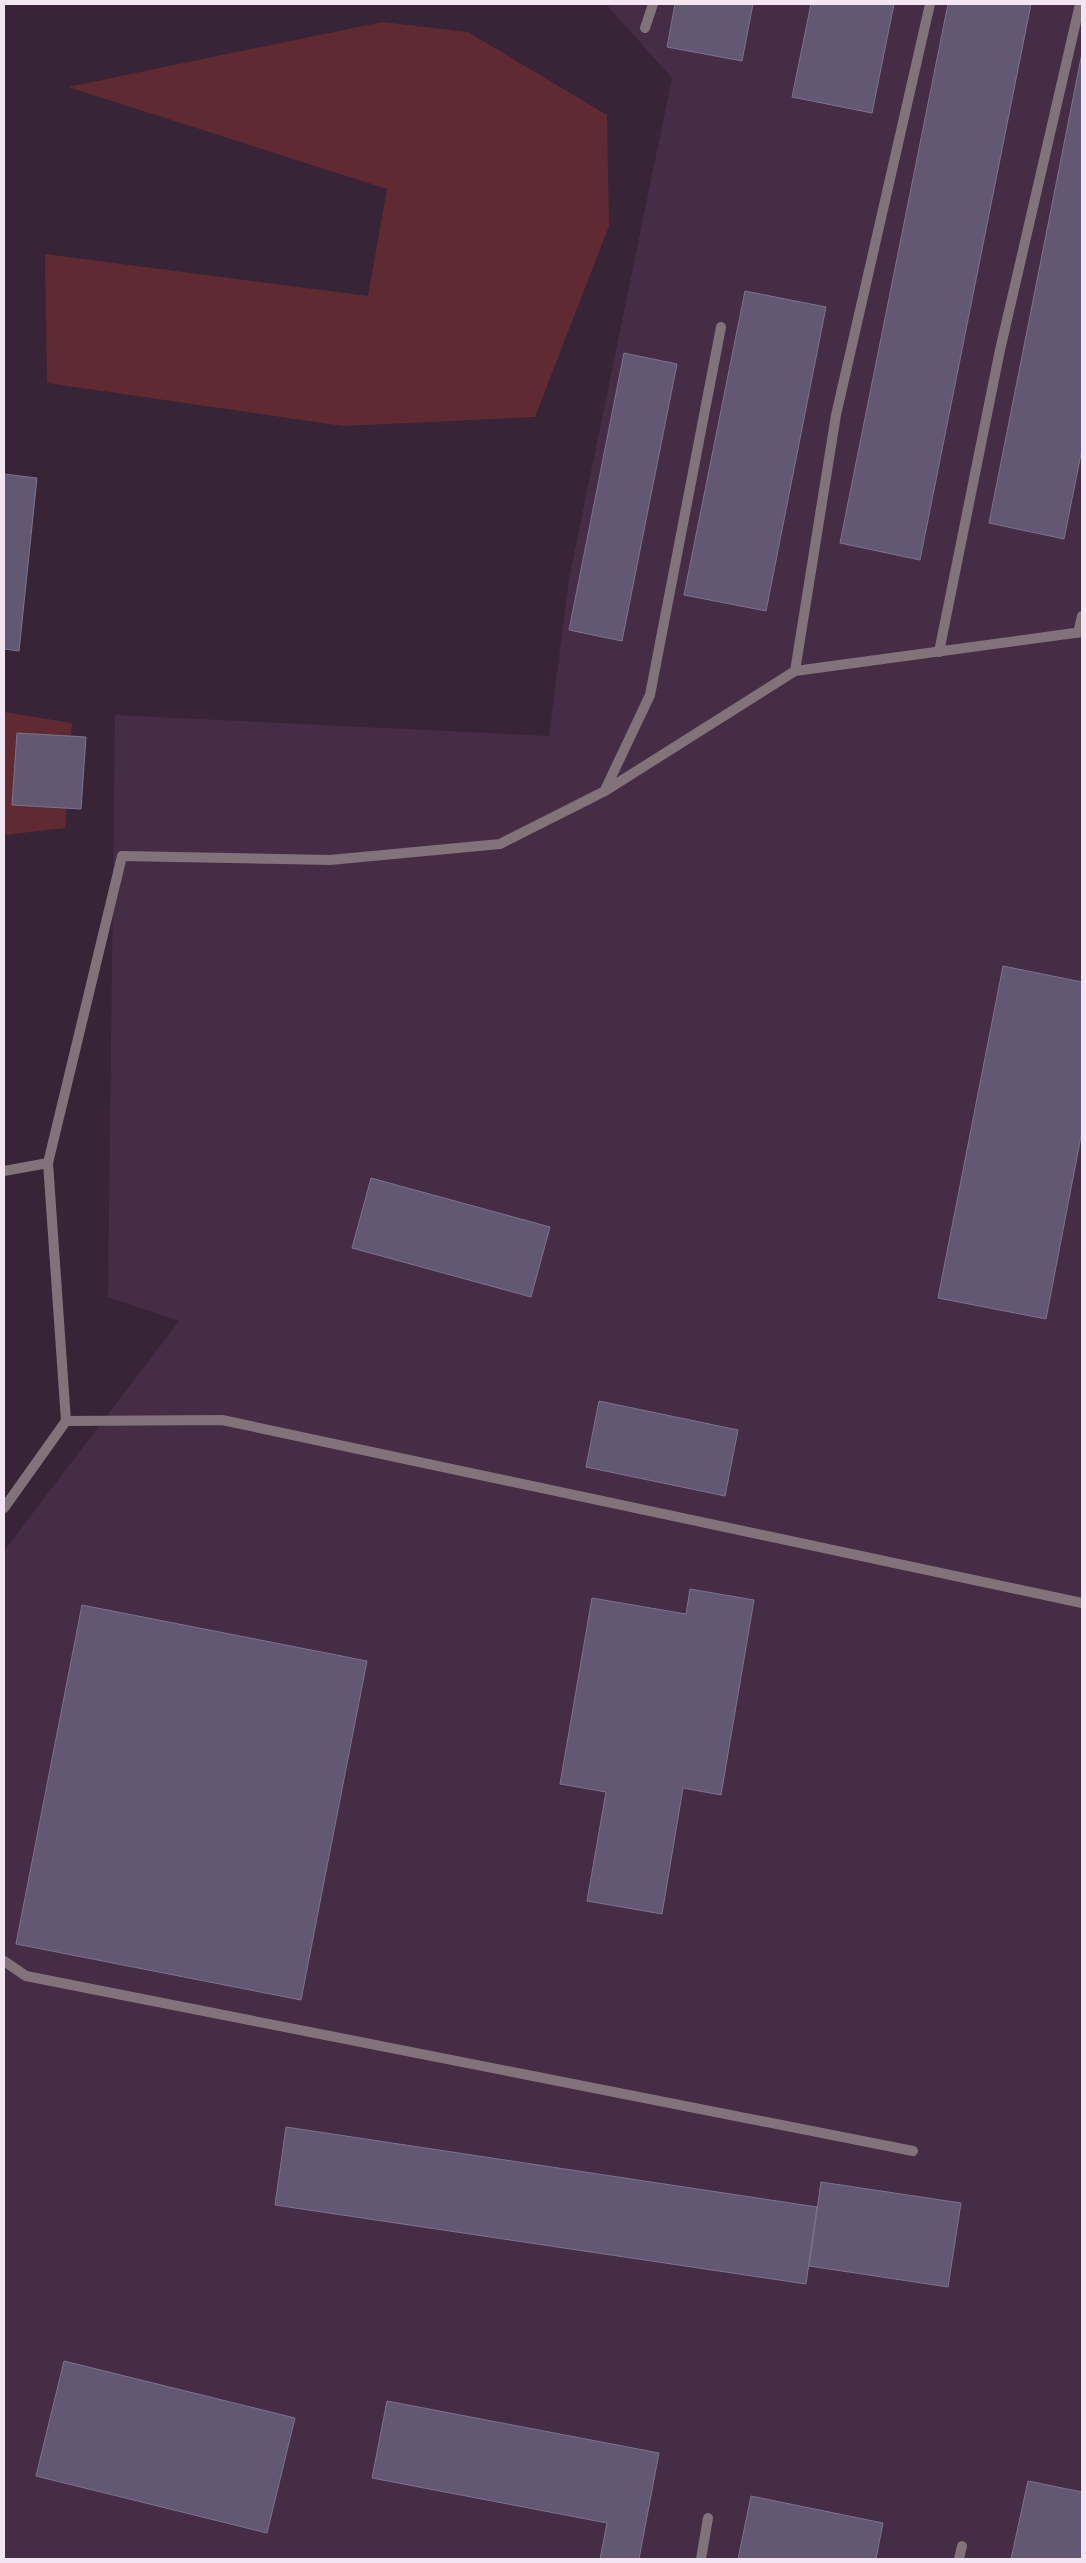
<svg xmlns="http://www.w3.org/2000/svg" width="1086" height="2563" viewBox="0 0 1086 2563" font-family="'Fira Sans',sans-serif">
	<style>
		.built { fill: #452d45 }
		.green { fill: #5f2a31 }
		.building { fill: #635872; stroke: #7e738e }
		.lines { fill: none; stroke-linecap: round; stroke-linejoin: round }
		.lane { stroke: #817379; stroke-width: 10 }
		.street { stroke: #817379; stroke-width: 10 }
	</style>
	<rect width="100%" height="100%" fill="#382437"/>
	<path class="built" d="M 606,4 L 1082,4 L 1082,2559 L 4,2559 L 4,1551 L 179,1321 L 108,1297 L 115,715 L 549,736 L 569,579 L 672,78 Z"/>
	<path class="green" d="M 382,22 L 468,32 L 607,115 L 609,226 L 535,417 L 343,426 L 47,383 L 45,254 L 368,296 L 387,189 L 68,87 Z
		M 4,712 L 72,723 L 65,828 L 4,835 Z"/>
	<path class="building" d="M 675,4 L 753,4 L 742,61 L 667,47 Z
		M 811,4 L 894,4 L 872,113 L 792,97 Z
		M 948,4 L 1031,4 L 920,560 L 840,543 Z
		M 1082,53 L 1082,449 L 1064,539 L 989,523 Z
		M 745,291 L 826,307 L 766,611 L 684,595 Z
		M 624,353 L 677,364 L 622,641 L 569,630 Z
		M 4,474 L 37,478 L 19,651 L 4,649 Z
		M 17,733 L 86,737 L 81,809 L 12,805 Z
		M 1003,966 L 1082,982 L 1082,1131 L 1046,1319 L 938,1298 Z
		M 371,1178 L 550,1227 L 531,1297 L 352,1248 Z
		M 599,1401 L 738,1430 L 725,1496 L 586,1467 Z
		M 690,1589 L 754,1600 L 721,1795 L 683,1788 L 662,1914 L 587,1901 L 606,1792 L 560,1784 L 592,1598 L 686,1614 Z
		M 82,1605 L 367,1661 L 301,2000 L 16,1944 Z
		M 286,2127 L 817,2207 L 806,2284 L 275,2205 Z
		M 821,2182 L 961,2203 L 948,2287 L 809,2266 Z
		M 64,2361 L 295,2418 L 267,2533 L 36,2476 Z
		M 387,2401 L 659,2453 L 639,2559 L 600,2559 L 607,2523 L 372,2478 Z
		M 1028,2481 L 1082,2492 L 1082,2559 L 1011,2559 Z
		M 751,2496 L 883,2523 L 876,2559 L 738,2559 Z"/>
	<g class="lines">
		<path class="lane" d="M 645,28 L 653,4
			M 1078,633 L 1082,616
			M 939,652 L 1000,350 L 1080,4
			M 795,671 L 836,415 L 930,4
			M 605,790 L 650,695 L 721,327
			M 66,1421 L 222,1420 L 1082,1603
			M 4,1508 L 66,1421 L 48,1163 L 122,856 L 330,860 L 500,844 L 605,791 L 795,671 L 1082,632
			M 4,1961 L 26,1976 L 913,2151
			M 701,2559 L 708,2518
			M 959,2559 L 962,2546"/>
		<path class="street" d="M 4,1171 L 48,1163"/>
	</g>
	<rect width="1086" height="2563" fill="none" stroke="#f3e5f2" stroke-width="10"/>
</svg>
